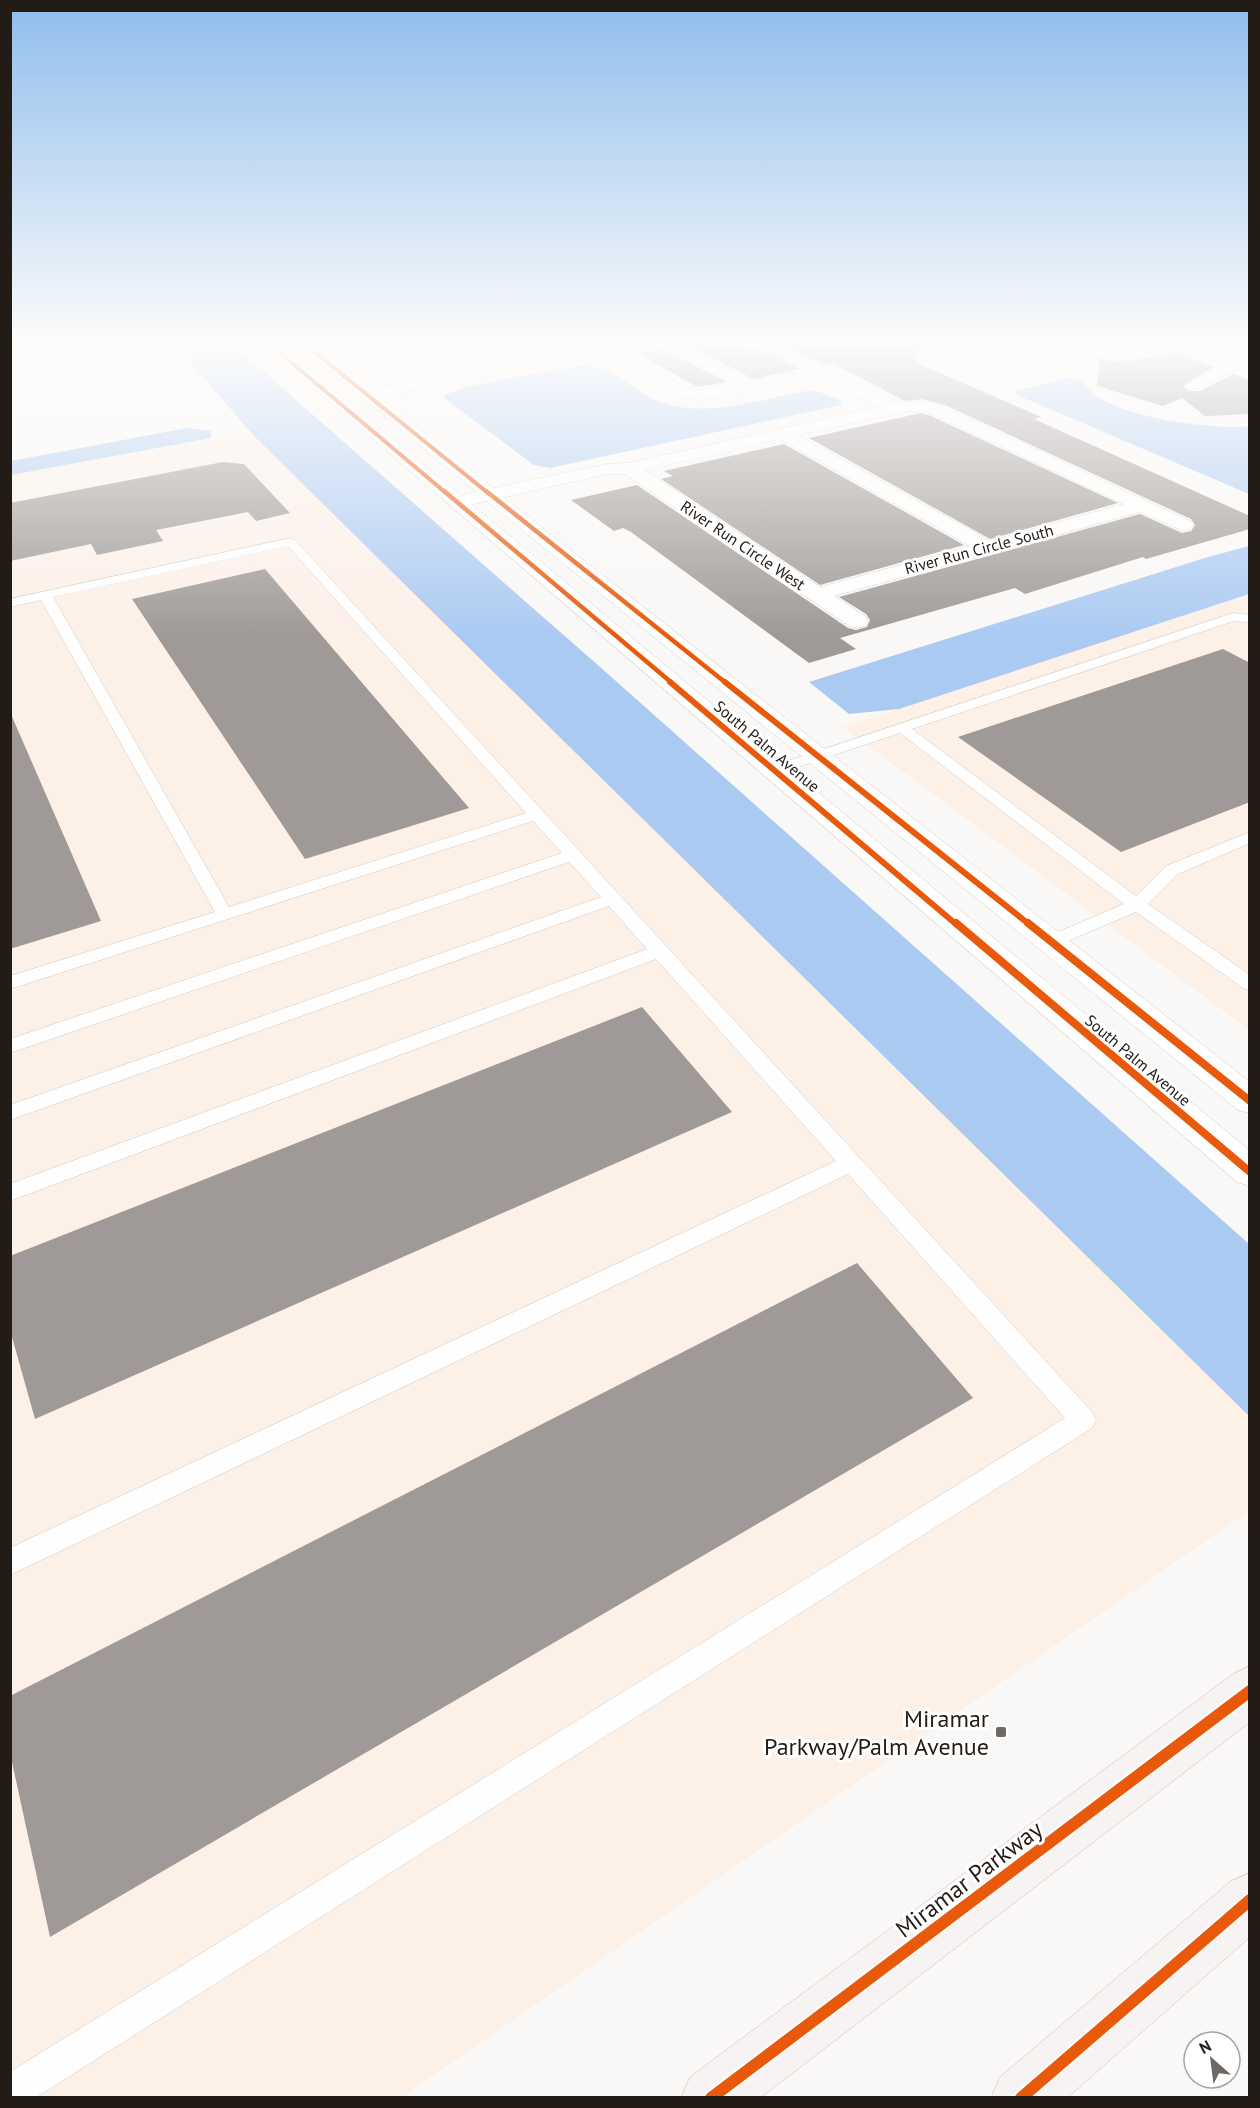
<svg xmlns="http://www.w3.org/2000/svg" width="1260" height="2108" viewBox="0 0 1260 2108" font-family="'PT Sans',sans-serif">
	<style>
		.commercial { fill: #fcf0e7 }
		.water { fill: #abcaf2 }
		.building { fill: #9f9a97 }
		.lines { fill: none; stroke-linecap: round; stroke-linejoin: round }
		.service-casing { stroke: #d0cbc7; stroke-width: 1 }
		.minor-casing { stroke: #d0cbc7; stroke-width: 1 }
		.tertiary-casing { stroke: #d0cbc7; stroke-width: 1 }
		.secondary-casing { stroke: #d0cbc7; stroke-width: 1 }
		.primary-casing { stroke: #c7bdbc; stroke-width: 1 }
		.service { fill: #fefefe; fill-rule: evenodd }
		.minor { fill: #fefefe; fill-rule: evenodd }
		.tertiary { fill: #fefefe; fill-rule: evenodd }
		.secondary { fill: #fefefe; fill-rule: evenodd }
		.primary { fill: #f8f3f3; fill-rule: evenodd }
		.cycleway-far4-casing { stroke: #fff; stroke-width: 5 }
		.cycleway-far3-casing { stroke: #fff; stroke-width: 7 }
		.cycleway-far2-casing { stroke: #fff; stroke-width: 9 }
		.cycleway-far1-casing { stroke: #fff; stroke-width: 11 }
		.cycleway-casing { stroke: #fff; stroke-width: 16 }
		.cycleway-far4 { stroke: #e8590c; stroke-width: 4 }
		.cycleway-far3 { stroke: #e8590c; stroke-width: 4.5 }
		.cycleway-far2 { stroke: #e8590c; stroke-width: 6 }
		.cycleway-far1 { stroke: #e8590c; stroke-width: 8 }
		.cycleway { stroke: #e8590c; stroke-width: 12 }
		.poi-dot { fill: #6e6864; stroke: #fff; stroke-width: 2 }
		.labels { text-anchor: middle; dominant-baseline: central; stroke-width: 6; stroke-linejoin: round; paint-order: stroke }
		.far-street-label { font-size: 16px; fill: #231b15; stroke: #fff }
		.near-poi-label { font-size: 24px; fill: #231b15; stroke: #fff; text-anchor: end }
		.near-street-label { font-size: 24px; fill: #231b15; stroke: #fff }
	</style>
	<rect width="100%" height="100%" fill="#faf8f6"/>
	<path class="commercial" d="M 253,435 L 1249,1416 L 1249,1511 L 402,2097 L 11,2098 L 11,475 L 211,438 Z
		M 1249,594 L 1249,1030 L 843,727 Z"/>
	<path class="water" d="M 227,349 L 238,349 L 608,674 L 1249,1244 L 1249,1416 L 253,435 L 186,357 L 190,354 Z
		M 580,366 C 616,364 632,393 663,403 C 707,418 762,399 806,391 L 817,391 L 841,400 L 841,405 L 550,468 L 534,465 L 443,397 C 458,384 555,371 580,366 Z
		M 1067,378 L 1084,380 C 1093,416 1218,431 1249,426 L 1249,494 L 1017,395 L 1015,391 Z
		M 187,428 L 211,431 L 211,438 L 11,475 L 11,461 Z
		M 1249,546 L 1249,594 L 899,709 L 849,714 L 809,682 L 1208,557 Z"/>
	<path class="building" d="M 704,341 L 734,341 L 750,350 L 760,348 L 800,369 L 753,379 L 687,344 Z
		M 785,341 L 923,341 L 915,362 L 1041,417 L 1034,419 L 1250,516 L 1250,529 L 1146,559 L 1143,557 L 1025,594 L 1015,588 L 840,638 L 856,649 L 809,663 L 631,532 L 623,528 L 614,531 L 571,500 L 637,485 L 848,628 L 856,630 L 867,627 L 870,620 L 866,614 L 839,597 L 1140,514 L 1182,533 L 1191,531 L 1195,525 L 1191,519 L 945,405 L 922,399 L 905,401 L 842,368 L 832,363 L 823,365 L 781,344 L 787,343 Z
		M 662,349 L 727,382 L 697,387 L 637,353 Z
		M 1177,353 L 1214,367 L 1185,384 L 1184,387 L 1188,391 L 1201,391 L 1233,374 L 1250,380 L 1250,414 L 1205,416 L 1182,398 L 1163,406 L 1097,386 L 1100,357 L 1118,362 Z
		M 921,413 L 931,416 L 1118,503 L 990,539 L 809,438 Z
		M 784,444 L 964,545 L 820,585 L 661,479 L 673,476 L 664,471 Z
		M 223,462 L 244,464 L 290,513 L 256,521 L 248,512 L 156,530 L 163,541 L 97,555 L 91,544 L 10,561 L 10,503 Z
		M 265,569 L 469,808 L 305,859 L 132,599 Z
		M 1223,649 L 1250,663 L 1250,802 L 1121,852 L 958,737 Z
		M 10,712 L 101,921 L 10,949 Z
		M 642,1007 L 732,1112 L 35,1419 L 10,1330 L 10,1256 Z
		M 857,1263 L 973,1398 L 50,1937 L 10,1753 L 10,1696 Z"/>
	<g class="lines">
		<defs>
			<path id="service" d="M 291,538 L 295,540 L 1092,1412 L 1096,1420 L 1092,1428 L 35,2098 L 10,2098 L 10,2072 L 1065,1418 L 848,1174 L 10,1575 L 10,1548 L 836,1161 L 656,959 L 10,1201 L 10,1184 L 647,949 L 609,906 L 10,1120 L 10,1105 L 601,897 L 569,862 L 10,1053 L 10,1039 L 562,853 L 533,821 L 10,989 L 10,976 L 215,912 L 41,600 L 10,607 L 10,599 ZM 288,546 L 526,813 L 229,907 L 53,597 Z
				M 1233,613 L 1250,615 L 1250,623 L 1234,621 L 912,729 L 1136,896 L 1166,866 L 1250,832 L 1250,843 L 1178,874 L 1148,904 L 1250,975 L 1250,990 L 1243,988 L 1136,912 L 1058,945 L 1046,945 L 1043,941 L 1046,937 L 1124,904 L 900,733 L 780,773 L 775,775 L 767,770 L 770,767 Z"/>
			<path id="minor" d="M 627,341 L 676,341 L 753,381 L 808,371 L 752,341 L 771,341 L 896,404 L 921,401 L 944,407 L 1190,521 L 1193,525 L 1190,529 L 1183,531 L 1140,512 L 834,596 L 865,616 L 868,621 L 865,626 L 857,628 L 849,626 L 625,474 L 607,474 L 457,508 L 450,506 L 448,502 L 450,498 L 457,496 L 607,464 L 629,463 L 878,407 L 821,378 L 701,400 L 680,396 L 604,355 L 368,399 L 360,394 L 368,389 ZM 658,344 L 735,384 L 701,390 L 685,387 L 621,351 ZM 921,411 L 932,414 L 1124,504 L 990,541 L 798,435 L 902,412 ZM 780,439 L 970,546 L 820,587 L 644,470 Z
				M 1250,359 L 1250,368 L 1229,372 L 1200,389 L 1188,389 L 1186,386 L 1219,366 Z"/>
			<path id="tertiary" d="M 155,341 L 191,341 L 184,345 L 10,375 L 10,365 Z"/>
			<path id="secondary" d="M 259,341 L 275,341 L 1250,1151 L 1250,1186 L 1237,1182 Z
				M 294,341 L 311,341 L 540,526 L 1250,1082 L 1250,1113 L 1238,1110 L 527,534 Z"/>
			<path id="primary" d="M 1250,1666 L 1250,1722 L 760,2098 L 681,2098 L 690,2077 L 1233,1674 Z
				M 1250,1873 L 1250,1937 L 1067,2098 L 991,2098 L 1000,2077 L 1231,1881 Z"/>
		</defs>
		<use href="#service" class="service-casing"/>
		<use href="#minor" class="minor-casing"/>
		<use href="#tertiary" class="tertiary-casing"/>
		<use href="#secondary" class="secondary-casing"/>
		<use href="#primary" class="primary-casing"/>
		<use href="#service" class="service"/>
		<use href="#minor" class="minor"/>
		<use href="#tertiary" class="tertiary"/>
		<use href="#secondary" class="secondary"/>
		<use href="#primary" class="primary"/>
		<defs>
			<path id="cycleway-far4" d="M 266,341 L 446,493
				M 301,341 L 488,493"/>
			<path id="cycleway-far3" d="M 444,491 L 672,683
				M 486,491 L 726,683"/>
			<path id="cycleway-far2" d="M 670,682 L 957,925
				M 725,682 L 1030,925"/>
			<path id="cycleway-far1" d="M 956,923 L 1250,1172
				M 1028,923 L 1250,1101"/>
			<path id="cycleway" d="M 711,2098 L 1250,1691
				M 1021,2098 L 1250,1900"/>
		</defs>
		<use href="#cycleway-far4" class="cycleway-far4-casing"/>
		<use href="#cycleway-far3" class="cycleway-far3-casing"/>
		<use href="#cycleway-far2" class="cycleway-far2-casing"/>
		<use href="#cycleway-far1" class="cycleway-far1-casing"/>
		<use href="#cycleway" class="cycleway-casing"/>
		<use href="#cycleway-far4" class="cycleway-far4"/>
		<use href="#cycleway-far3" class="cycleway-far3"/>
		<use href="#cycleway-far2" class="cycleway-far2"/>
		<use href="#cycleway-far1" class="cycleway-far1"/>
		<use href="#cycleway" class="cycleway"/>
	</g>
	<linearGradient id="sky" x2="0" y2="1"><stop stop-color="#8fbdec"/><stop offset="0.54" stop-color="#fdfcfb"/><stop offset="1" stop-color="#fdfcfb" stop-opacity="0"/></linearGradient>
	<rect width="1260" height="637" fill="url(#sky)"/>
	<rect class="poi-dot" x="995" y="1726" width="12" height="12" rx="3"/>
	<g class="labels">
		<g class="far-street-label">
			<text transform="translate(743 545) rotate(34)">River Run Circle West</text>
			<text transform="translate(979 549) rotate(-15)">River Run Circle South</text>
			<text transform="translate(767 746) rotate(40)">South Palm Avenue</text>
			<text transform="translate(1138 1060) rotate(40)">South Palm Avenue</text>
		</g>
		<g class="near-poi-label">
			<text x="989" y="1718">Miramar<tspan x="989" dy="28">Parkway/Palm Avenue</tspan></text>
		</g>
		<g class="near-street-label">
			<text transform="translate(969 1879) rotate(-37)">Miramar Parkway</text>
		</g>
	</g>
	<rect width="1260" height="2108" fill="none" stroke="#231b15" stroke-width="24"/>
	<g transform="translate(1212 2060) rotate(332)"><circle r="28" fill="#ffffff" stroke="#a7a4a1" stroke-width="1.5"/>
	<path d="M0-4.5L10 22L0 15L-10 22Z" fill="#6e6864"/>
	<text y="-9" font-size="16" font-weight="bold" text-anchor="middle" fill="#231b15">N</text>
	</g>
</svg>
